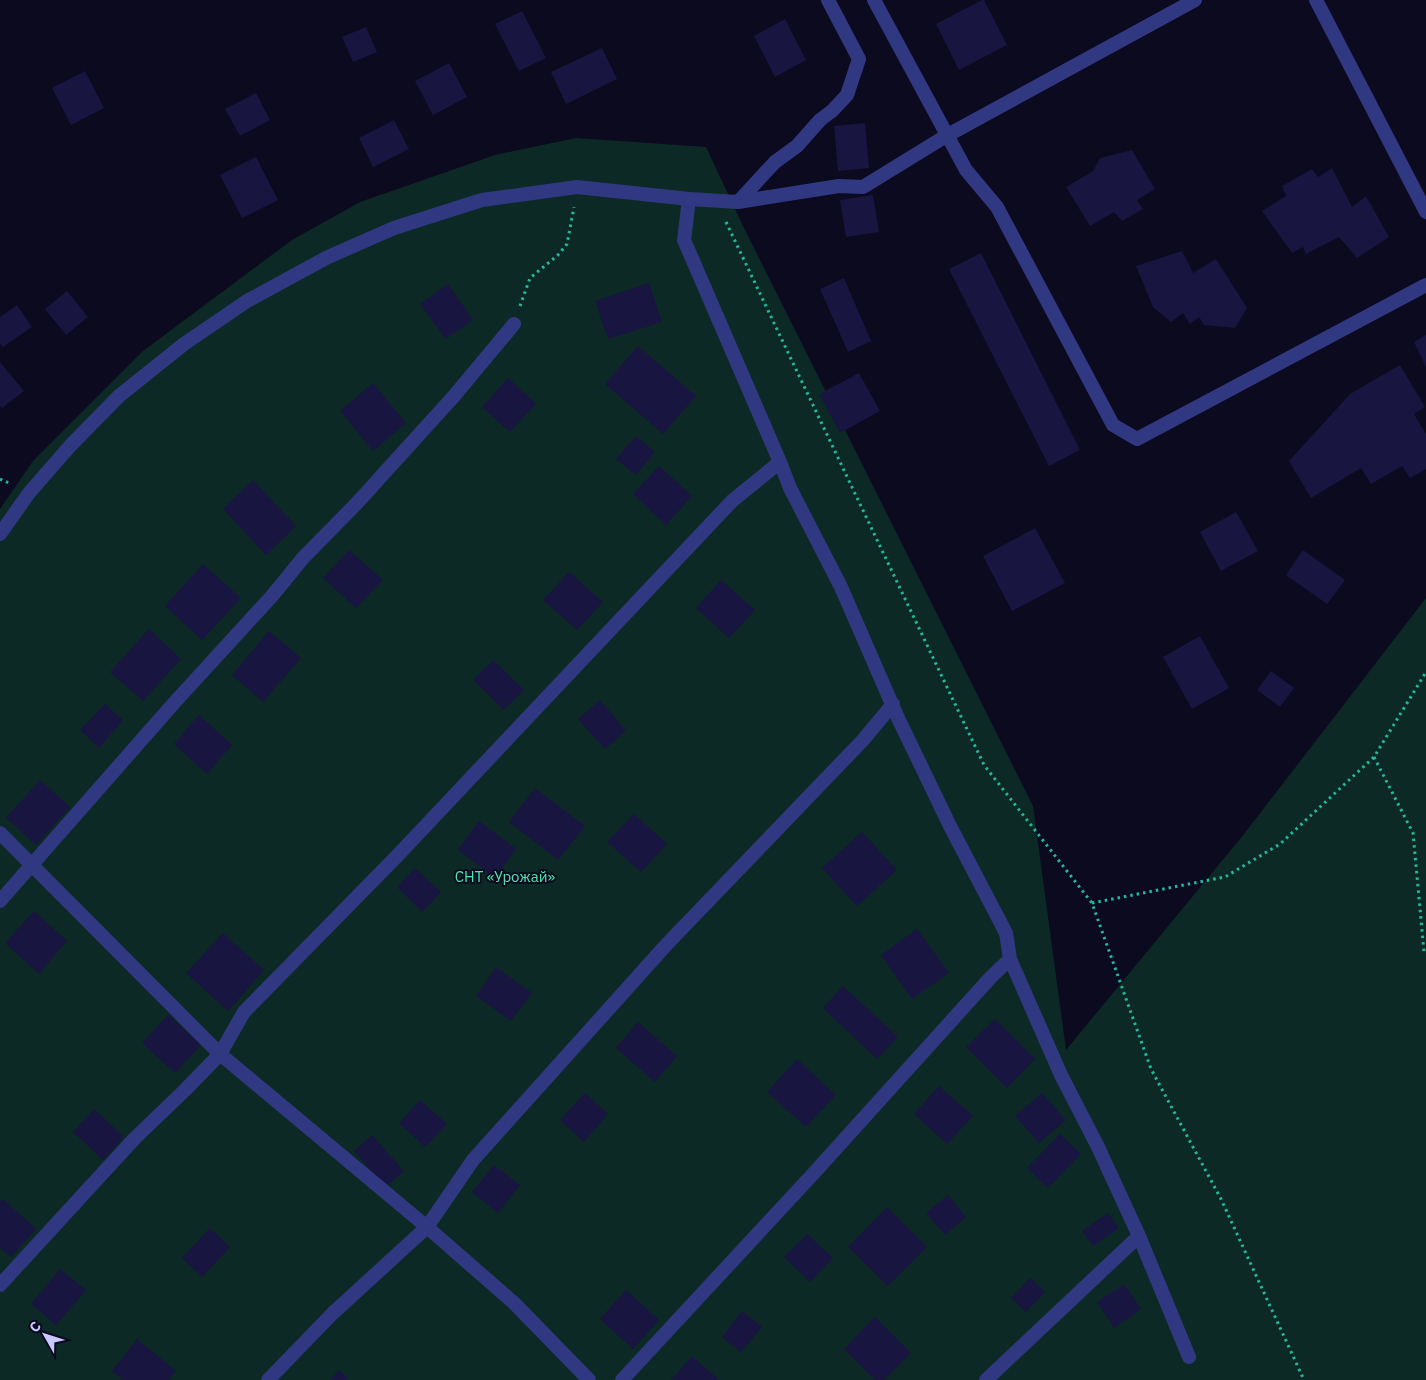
<svg xmlns="http://www.w3.org/2000/svg" width="1426" height="1380" viewBox="0 0 1426 1380" font-family="'IBM Plex Sans',sans-serif">
	<style>
		.green { fill: #0d2925 }
		.building { fill: #181541 }
		.lines { fill: none; stroke-linecap: round; stroke-linejoin: round }
		.path { stroke: #23b89d; stroke-width: 3; stroke-dasharray: 2.5 4; stroke-linecap: butt }
		.service { stroke: #313882; stroke-width: 14 }
		.minor { stroke: #313882; stroke-width: 14 }
		.labels { text-anchor: middle; dominant-baseline: central; stroke-width: 4; stroke-linejoin: round; paint-order: stroke }
		.park-label { font-size: 15px; fill: #4be8ae; stroke: #0b0a1f }
	</style>
	<rect width="100%" height="100%" fill="#0b0a1f"/>
	<path class="green" d="M 576,138 L 706,147 L 744,228 L 1033,806 L 1066,1050 L 1244,834 L 1426,598 L 1426,1380 L 0,1380 L 0,509 L 33,461 L 143,351 L 292,240 L 360,202 L 495,155 Z"/>
	<path class="building" d="M 982,0 L 984,0 L 1007,45 L 959,70 L 936,24 Z
		M 522,11 L 546,58 L 519,71 L 495,24 Z
		M 785,19 L 806,60 L 775,77 L 754,36 Z
		M 366,27 L 377,52 L 353,62 L 342,37 Z
		M 602,48 L 617,79 L 566,104 L 551,72 Z
		M 449,63 L 467,97 L 433,115 L 415,81 Z
		M 85,71 L 104,108 L 71,125 L 52,88 Z
		M 256,93 L 270,120 L 240,136 L 225,109 Z
		M 394,120 L 409,149 L 373,167 L 359,138 Z
		M 865,123 L 869,168 L 838,171 L 834,126 Z
		M 1132,150 L 1155,189 L 1137,200 L 1143,209 L 1122,221 L 1114,212 L 1090,226 L 1066,187 L 1093,171 L 1100,158 Z
		M 256,157 L 278,200 L 242,218 L 220,175 Z
		M 1332,168 L 1352,207 L 1366,196 L 1389,237 L 1357,258 L 1339,237 L 1306,254 L 1303,247 L 1292,253 L 1262,211 L 1286,196 L 1282,186 L 1312,169 L 1318,177 Z
		M 873,195 L 879,232 L 846,237 L 840,200 Z
		M 1182,251 L 1193,273 L 1216,259 L 1247,308 L 1235,328 L 1204,325 L 1199,317 L 1190,324 L 1183,313 L 1171,322 L 1153,307 L 1136,266 Z
		M 981,253 L 1080,450 L 1049,466 L 949,269 Z
		M 844,278 L 871,341 L 848,352 L 820,289 Z
		M 649,283 L 662,322 L 608,339 L 595,301 Z
		M 448,284 L 473,320 L 446,339 L 420,304 Z
		M 67,291 L 88,317 L 66,335 L 45,309 Z
		M 17,305 L 32,327 L 3,347 L 0,343 L 0,317 Z
		M 1426,335 L 1426,367 L 1414,342 Z
		M 638,346 L 696,396 L 663,434 L 605,384 Z
		M 0,362 L 24,391 L 2,408 L 0,406 Z
		M 1400,365 L 1425,407 L 1414,414 L 1426,434 L 1426,469 L 1410,478 L 1402,466 L 1371,484 L 1361,468 L 1311,498 L 1289,461 L 1350,394 Z
		M 859,373 L 880,411 L 840,433 L 819,394 Z
		M 508,378 L 536,404 L 510,432 L 482,407 Z
		M 373,383 L 406,423 L 373,451 L 340,411 Z
		M 636,436 L 655,452 L 636,475 L 616,459 Z
		M 659,466 L 692,496 L 666,525 L 633,494 Z
		M 253,480 L 296,526 L 266,555 L 223,509 Z
		M 1236,512 L 1258,551 L 1221,571 L 1200,532 Z
		M 1035,528 L 1065,583 L 1012,611 L 983,556 Z
		M 349,550 L 383,580 L 356,608 L 323,578 Z
		M 1303,550 L 1345,580 L 1327,604 L 1286,575 Z
		M 203,564 L 241,598 L 202,640 L 165,606 Z
		M 569,572 L 603,602 L 577,630 L 543,600 Z
		M 721,580 L 755,610 L 729,638 L 696,608 Z
		M 149,629 L 181,659 L 143,701 L 110,672 Z
		M 269,631 L 301,658 L 263,702 L 232,675 Z
		M 1200,636 L 1229,688 L 1192,709 L 1163,657 Z
		M 493,660 L 524,690 L 504,710 L 473,680 Z
		M 1271,671 L 1294,688 L 1280,707 L 1257,690 Z
		M 600,700 L 626,731 L 605,749 L 578,719 Z
		M 105,704 L 123,720 L 99,748 L 80,730 Z
		M 199,715 L 232,745 L 207,774 L 174,744 Z
		M 40,780 L 70,807 L 36,845 L 6,818 Z
		M 535,788 L 585,826 L 558,860 L 509,822 Z
		M 634,814 L 667,844 L 641,872 L 607,842 Z
		M 479,821 L 516,849 L 495,878 L 458,850 Z
		M 862,832 L 897,870 L 857,906 L 822,868 Z
		M 415,868 L 441,892 L 422,912 L 397,887 Z
		M 34,911 L 67,941 L 39,974 L 5,943 Z
		M 917,929 L 949,973 L 912,999 L 881,955 Z
		M 223,933 L 264,970 L 228,1011 L 186,973 Z
		M 496,967 L 532,993 L 511,1021 L 476,996 Z
		M 843,986 L 898,1037 L 877,1059 L 823,1008 Z
		M 168,1015 L 201,1045 L 175,1073 L 142,1043 Z
		M 995,1019 L 1035,1059 L 1007,1088 L 966,1047 Z
		M 638,1022 L 677,1056 L 655,1082 L 616,1048 Z
		M 797,1059 L 836,1095 L 806,1127 L 767,1092 Z
		M 939,1086 L 973,1116 L 947,1144 L 914,1114 Z
		M 585,1093 L 608,1114 L 584,1142 L 560,1120 Z
		M 1042,1093 L 1066,1120 L 1039,1143 L 1015,1116 Z
		M 420,1100 L 447,1124 L 425,1147 L 399,1123 Z
		M 94,1109 L 124,1137 L 103,1160 L 73,1132 Z
		M 1060,1134 L 1081,1154 L 1048,1188 L 1027,1168 Z
		M 372,1135 L 404,1171 L 385,1187 L 354,1151 Z
		M 494,1165 L 520,1185 L 498,1213 L 472,1192 Z
		M 948,1195 L 966,1217 L 945,1235 L 926,1213 Z
		M 3,1199 L 36,1229 L 11,1257 L 0,1248 L 0,1202 Z
		M 887,1207 L 927,1247 L 888,1286 L 848,1247 Z
		M 1108,1213 L 1119,1228 L 1093,1246 L 1082,1231 Z
		M 210,1228 L 230,1247 L 202,1277 L 182,1258 Z
		M 807,1234 L 833,1258 L 810,1282 L 784,1257 Z
		M 60,1269 L 86,1290 L 56,1325 L 31,1304 Z
		M 1030,1278 L 1045,1292 L 1026,1312 L 1011,1298 Z
		M 1124,1284 L 1141,1309 L 1114,1328 L 1097,1302 Z
		M 626,1290 L 659,1320 L 633,1349 L 600,1319 Z
		M 742,1311 L 762,1327 L 741,1352 L 722,1337 Z
		M 875,1317 L 911,1353 L 884,1380 L 875,1380 L 844,1349 Z
		M 137,1339 L 176,1371 L 168,1380 L 123,1380 L 112,1371 Z
		M 692,1356 L 719,1380 L 671,1380 Z
		M 339,1370 L 349,1380 L 330,1380 Z"/>
	<g class="lines">
		<path class="path" d="M 726,222 L 984,765 L 1092,903 L 1151,1069 L 1221,1199 L 1304,1380
			M 520,306 L 530,278 L 558,255 L 567,244 L 574,207
			M 0,479 L 11,484
			M 1374,757 L 1413,833 L 1424,952 L 1426,953
			M 1092,903 L 1225,877 L 1280,844 L 1374,757 L 1426,672"/>
		<path class="service" d="M 689,199 L 684,240 L 780,462 L 790,488 L 841,587 L 898,718 L 950,826 L 1006,933 L 1010,959 L 1061,1075 L 1098,1147 L 1139,1236 L 986,1380
			M 0,833 L 220,1054 L 427,1227 L 514,1303 L 589,1380
			M 0,901 L 174,703 L 272,596 L 303,558 L 357,503 L 454,396 L 514,324
			M 1139,1236 L 1189,1357
			M 0,1285 L 135,1138 L 185,1090 L 220,1054 L 244,1012 L 398,855 L 732,501 L 780,462
			M 268,1380 L 332,1314 L 427,1227 L 473,1160 L 667,944 L 863,740 L 893,704
			M 622,1380 L 813,1174 L 991,977 L 1010,959"/>
		<path class="minor" d="M 874,0 L 966,170 L 997,207 L 1113,425 L 1137,439 L 1426,285
			M 1316,0 L 1426,212
			M 738,202 L 775,162 L 797,146 L 820,120 L 832,111 L 847,95 L 859,59 L 828,0
			M 0,534 L 29,493 L 70,446 L 119,396 L 184,344 L 247,301 L 326,258 L 394,228 L 482,200 L 577,187 L 689,199 L 738,202 L 839,186 L 863,187 L 946,136 L 1195,0"/>
	</g>
	<g class="labels">
		<g class="park-label">
			<text x="505" y="876">СНТ «Урожай»</text>
		</g>
	</g>
	<g transform="translate(45 1335) rotate(309)" stroke="#0b0a1f" stroke-width="4" paint-order="stroke">
	<path d="M0-4L9 19L0 12L-9 19Z" fill="#c8c8ff"/>
	<text y="-8" font-size="14" font-weight="bold" text-anchor="middle" fill="#c8c8ff">С</text>
	</g>
</svg>
